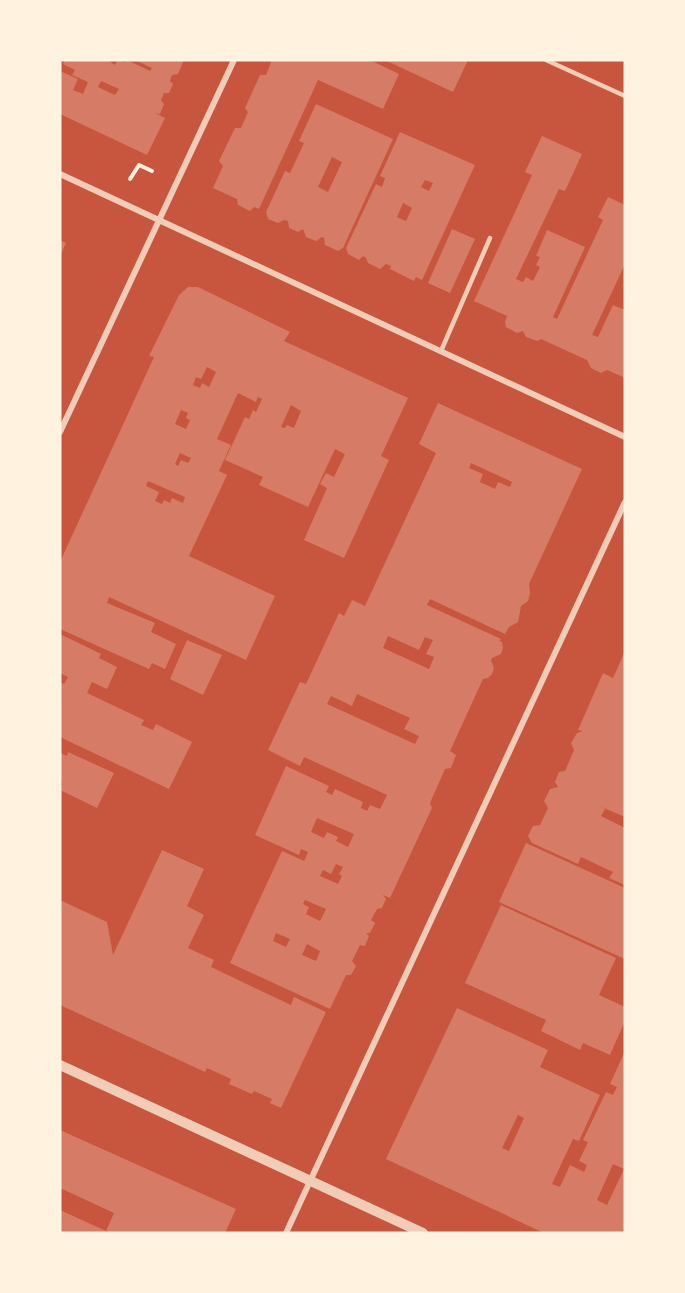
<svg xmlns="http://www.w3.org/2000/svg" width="685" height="1293" viewBox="0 0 685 1293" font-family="'Alegreya Sans',sans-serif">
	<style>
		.building { fill: #d67c66; fill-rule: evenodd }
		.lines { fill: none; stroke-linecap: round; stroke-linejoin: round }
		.path { stroke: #fff3e0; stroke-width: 4 }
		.service { stroke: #f1ccb7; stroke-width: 4.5 }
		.minor { stroke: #f1ccb7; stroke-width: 6 }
		.tertiary { stroke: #f1ccb7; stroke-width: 10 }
	</style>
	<rect width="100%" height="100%" fill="#c8553d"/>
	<path class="building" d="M 65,60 L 108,60 L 115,65 L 117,60 L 125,62 L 127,60 L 150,71 L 152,68 L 135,60 L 184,60 L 178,74 L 172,75 L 170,81 L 173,84 L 169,93 L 164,93 L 161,100 L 164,104 L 160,114 L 155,113 L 165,118 L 147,155 L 60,114 L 60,71 L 78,79 L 73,90 L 83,94 L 88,82 L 72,75 L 75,70 L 63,64 ZM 101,81 L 119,89 L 115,95 L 98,87 Z
		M 272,60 L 370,60 L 399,74 L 383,109 L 318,80 L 259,209 L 254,207 L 250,211 L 238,205 L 237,199 L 213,188 L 223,166 L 219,161 L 235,128 L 241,128 L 248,112 L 245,108 L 260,75 L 266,75 Z
		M 385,60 L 468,60 L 453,92 Z
		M 316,104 L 393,139 L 343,248 L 338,251 L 325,245 L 324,238 L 322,237 L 316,241 L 306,237 L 303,229 L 298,232 L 289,228 L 288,221 L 284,220 L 278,223 L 268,219 L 266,212 L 285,171 L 290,173 L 304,143 L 299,141 ZM 332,157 L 342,162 L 328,192 L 318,187 Z
		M 400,132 L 475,165 L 422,280 L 416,277 L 414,281 L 390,269 L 391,266 L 386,264 L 380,269 L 368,263 L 366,258 L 363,256 L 359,260 L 348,254 L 346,248 L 376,184 L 382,187 L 385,178 L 380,176 ZM 425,180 L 433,183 L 429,191 L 421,187 ZM 403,203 L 412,208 L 406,221 L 397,217 Z
		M 542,136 L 582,154 L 565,191 L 559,189 L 516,279 L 523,282 L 526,277 L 533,281 L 540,267 L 536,265 L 540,257 L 536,256 L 547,230 L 585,247 L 553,317 L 557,319 L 603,220 L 598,217 L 608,197 L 625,205 L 625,264 L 592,335 L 598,337 L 613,305 L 625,310 L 625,382 L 623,377 L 607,370 L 601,373 L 591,368 L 587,360 L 541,339 L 537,341 L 526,337 L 523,331 L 517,333 L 506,327 L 505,322 L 507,316 L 474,301 L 532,175 L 525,172 Z
		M 452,229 L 475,239 L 450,293 L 428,283 Z
		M 60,240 L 66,243 L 60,256 Z
		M 188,287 L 198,287 L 290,332 L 284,341 L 408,398 L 381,456 L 389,460 L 344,558 L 304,540 L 327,488 L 320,484 L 326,473 L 334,477 L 345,454 L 335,449 L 308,507 L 259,485 L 263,477 L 225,460 L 245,417 L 249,419 L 253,410 L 256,412 L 262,399 L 258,397 L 256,402 L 238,393 L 217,439 L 231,445 L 219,471 L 227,475 L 189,556 L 275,596 L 246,660 L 109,597 L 107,603 L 155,623 L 151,632 L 176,644 L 165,669 L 152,663 L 149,669 L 60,629 L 60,562 L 154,357 L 149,356 L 179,295 ZM 207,367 L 216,372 L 209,387 L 202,383 L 200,388 L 193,385 L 196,377 L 201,379 ZM 291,405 L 301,411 L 294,428 L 287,425 L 285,428 L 281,427 ZM 181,410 L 188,413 L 186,418 L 190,420 L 186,429 L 175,424 ZM 180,453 L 191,458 L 188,463 L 181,460 L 178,466 L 175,464 ZM 148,481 L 185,497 L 183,503 L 172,498 L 170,503 L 164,500 L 162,504 L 155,501 L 159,492 L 146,486 Z
		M 438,403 L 582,469 L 529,584 L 530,593 L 528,601 L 521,606 L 518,622 L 509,627 L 505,634 L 430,599 L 427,605 L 501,639 L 499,641 L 502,642 L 503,648 L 501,654 L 492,658 L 491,661 L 494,668 L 492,674 L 488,678 L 483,679 L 450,751 L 456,755 L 451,768 L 445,769 L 430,803 L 432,808 L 390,898 L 383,895 L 386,899 L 382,908 L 377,909 L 371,920 L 375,923 L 370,933 L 366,933 L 369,936 L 365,946 L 360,945 L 352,961 L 356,966 L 351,975 L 346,975 L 330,1009 L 230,963 L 282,851 L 304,861 L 308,852 L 301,849 L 299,855 L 255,835 L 286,766 L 329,786 L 326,792 L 332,795 L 335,789 L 363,802 L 361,808 L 367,811 L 370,805 L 380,809 L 387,795 L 304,757 L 300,766 L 268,750 L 300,682 L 306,684 L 339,613 L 344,616 L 352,600 L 365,606 L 436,453 L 419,444 ZM 471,463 L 512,482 L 510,487 L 498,482 L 495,489 L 480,482 L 483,474 L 469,468 ZM 388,636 L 419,650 L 425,637 L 433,640 L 426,654 L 434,657 L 429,669 L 383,648 ZM 357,694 L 410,718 L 404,729 L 419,736 L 415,744 L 327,704 L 331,696 L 352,706 ZM 317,818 L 354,834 L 348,847 L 336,841 L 338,837 L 327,832 L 324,838 L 311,832 ZM 336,864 L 343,867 L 339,874 L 342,876 L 338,884 L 320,876 L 323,870 L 331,874 ZM 305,900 L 326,909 L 320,921 L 306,914 L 309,907 L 303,904 ZM 276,933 L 290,939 L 286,947 L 273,941 ZM 307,944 L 320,951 L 316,961 L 302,955 Z
		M 60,634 L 101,654 L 99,658 L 117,667 L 107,689 L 92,682 L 87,693 L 144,720 L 141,725 L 153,730 L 156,724 L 192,742 L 169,789 L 60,737 L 60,682 L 64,684 L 68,677 L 60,673 Z
		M 187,640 L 222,655 L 203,695 L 170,679 Z
		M 625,651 L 625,817 L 599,806 L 605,809 L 601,816 L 625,828 L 625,885 L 609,878 L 613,872 L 581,857 L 578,864 L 532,843 L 528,836 L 533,826 L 540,825 L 548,808 L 544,801 L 550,789 L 558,787 L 555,782 L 559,772 L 565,771 L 574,750 L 571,743 L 577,733 L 583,731 L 578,730 L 603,673 L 613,678 Z
		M 68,752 L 114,773 L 97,808 L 60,790 L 62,782 L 60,782 L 60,753 L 67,756 Z
		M 526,843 L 625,888 L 625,959 L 499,902 Z
		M 162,850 L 204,869 L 187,906 L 204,915 L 188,948 L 214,960 L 211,967 L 291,1005 L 294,997 L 326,1012 L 281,1108 L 270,1103 L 272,1099 L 254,1091 L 252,1094 L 229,1084 L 231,1079 L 207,1068 L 205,1072 L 60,1005 L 60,900 L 107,922 L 113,955 Z
		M 501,905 L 616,958 L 599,995 L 625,1007 L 625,1021 L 610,1055 L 583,1043 L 580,1050 L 541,1031 L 546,1020 L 465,983 Z
		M 457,1008 L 548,1050 L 540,1067 L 600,1095 L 579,1141 L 573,1139 L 552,1184 L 560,1187 L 570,1165 L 584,1172 L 587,1165 L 579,1161 L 588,1142 L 583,1140 L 606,1092 L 613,1095 L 617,1087 L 610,1084 L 625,1051 L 625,1233 L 544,1233 L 386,1159 ZM 518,1115 L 524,1118 L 509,1151 L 502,1148 ZM 613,1164 L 624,1169 L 607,1205 L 597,1200 Z
		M 60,1130 L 236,1209 L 225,1233 L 111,1233 L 106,1231 L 114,1213 L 60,1188 Z
		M 60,1210 L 106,1231 L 105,1233 L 60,1233 Z"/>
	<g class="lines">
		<path class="path" d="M 130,179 L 139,165 L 152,171"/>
		<path class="service" d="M 546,60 L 625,96
			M 441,351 L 490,238"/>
		<path class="minor" d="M 60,174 L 625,437
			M 60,432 L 234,60
			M 286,1233 L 625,502"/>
		<path class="tertiary" d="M 60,1065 L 423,1233"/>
	</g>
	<rect width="685" height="1293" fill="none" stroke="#fff3e0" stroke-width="123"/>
</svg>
